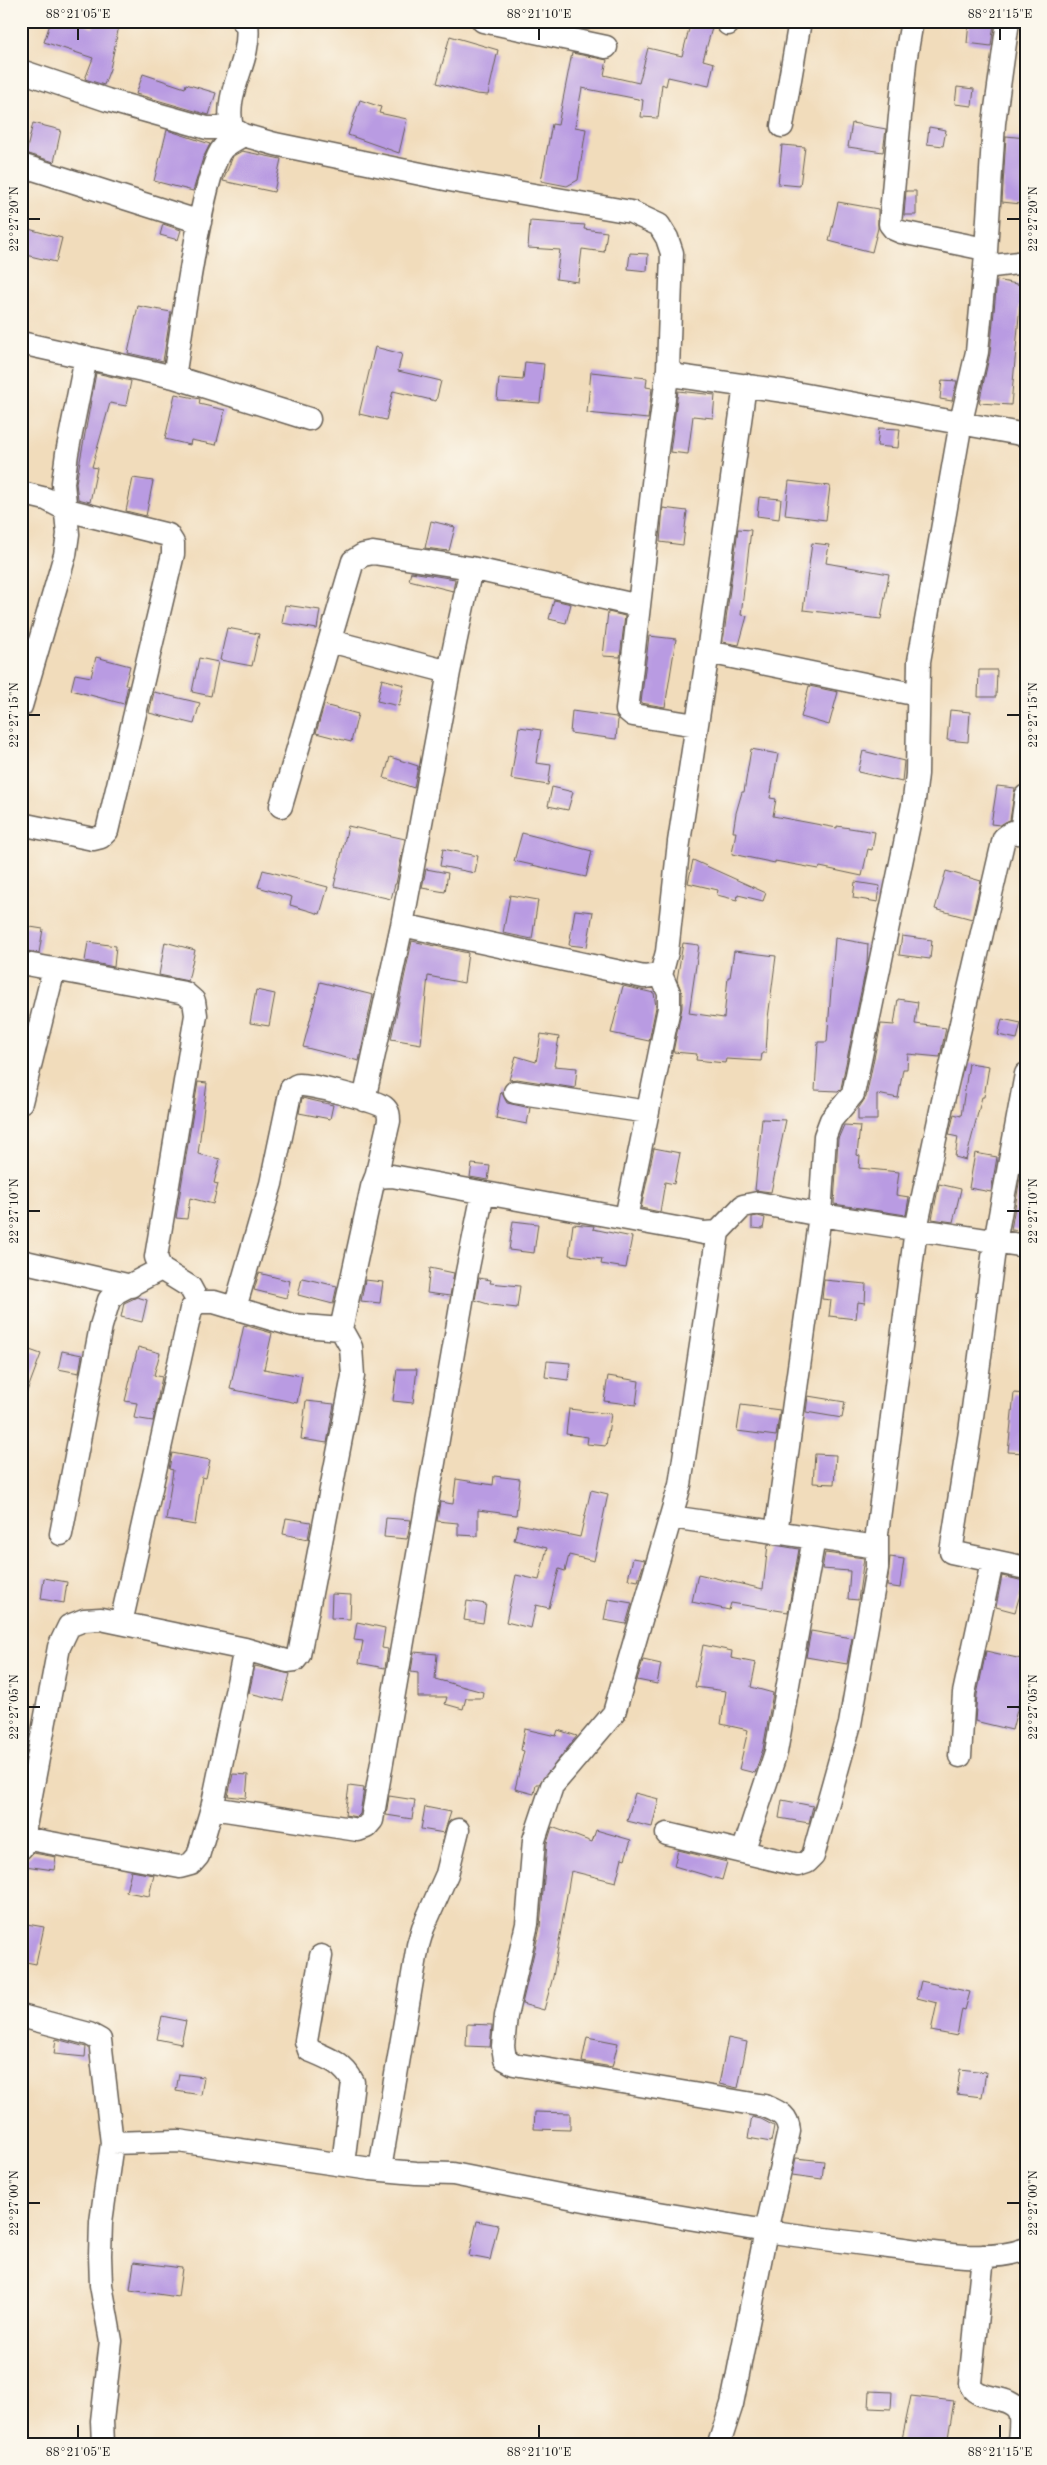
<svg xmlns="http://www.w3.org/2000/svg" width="1047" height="2465" viewBox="0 0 1047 2465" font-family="'Old Standard TT',serif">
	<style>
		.building { fill: #b99be2 }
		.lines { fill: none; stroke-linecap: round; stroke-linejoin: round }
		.minor-casing { stroke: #675f54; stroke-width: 25 }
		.minor { stroke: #fff; stroke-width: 22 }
		.ticks { fill: none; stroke: #1c1c1c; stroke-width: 2 }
		.neatline { fill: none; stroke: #1c1c1c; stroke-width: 2 }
		.ticks-label { font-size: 12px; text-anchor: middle; fill: #1c1c1c }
	</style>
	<rect width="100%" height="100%" fill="#fbf7ec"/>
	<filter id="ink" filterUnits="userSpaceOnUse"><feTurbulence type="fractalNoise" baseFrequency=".02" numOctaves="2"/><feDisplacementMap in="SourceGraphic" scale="10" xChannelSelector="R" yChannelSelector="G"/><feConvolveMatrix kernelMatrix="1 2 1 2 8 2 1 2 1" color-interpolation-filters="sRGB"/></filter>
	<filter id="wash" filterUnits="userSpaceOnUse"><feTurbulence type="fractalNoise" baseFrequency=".0096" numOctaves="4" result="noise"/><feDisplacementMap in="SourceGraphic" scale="20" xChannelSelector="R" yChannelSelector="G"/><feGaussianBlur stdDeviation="1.12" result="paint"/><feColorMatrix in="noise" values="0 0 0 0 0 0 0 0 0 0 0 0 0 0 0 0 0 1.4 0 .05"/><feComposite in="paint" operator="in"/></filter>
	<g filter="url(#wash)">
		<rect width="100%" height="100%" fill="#f1dcbb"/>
		<g id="blocks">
			<path class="building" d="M 51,21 L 75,21 L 93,28 L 95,21 L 120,21 L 110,69 L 104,85 L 85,79 L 93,58 L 44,42 Z
				M 691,21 L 714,21 L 703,60 L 714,63 L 709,86 L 668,77 L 666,86 L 662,84 L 658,118 L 641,117 L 643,100 L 582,88 L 575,127 L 586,129 L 578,180 L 567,186 L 541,181 L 552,124 L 558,125 L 572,53 L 607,60 L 604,75 L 639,83 L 648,48 L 682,56 Z
				M 969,22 L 994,24 L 991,46 L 967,43 Z
				M 450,36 L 498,50 L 488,95 L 476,94 L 437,83 Z
				M 143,74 L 185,88 L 186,84 L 216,93 L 209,115 L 136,94 Z
				M 957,87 L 974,89 L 972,106 L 955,104 Z
				M 360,100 L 381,107 L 379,113 L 407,119 L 399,153 L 348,135 Z
				M 33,123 L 61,130 L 54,162 L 26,153 Z
				M 852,123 L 886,129 L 883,152 L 848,147 Z
				M 929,127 L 946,130 L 943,146 L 927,144 Z
				M 167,130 L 210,144 L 203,158 L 193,191 L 154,181 Z
				M 1006,136 L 1026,138 L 1021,204 L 1002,202 Z
				M 782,145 L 805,147 L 800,186 L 778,184 Z
				M 242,151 L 281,159 L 274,192 L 223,181 L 233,156 Z
				M 906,191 L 916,191 L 916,215 L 904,215 Z
				M 838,202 L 878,209 L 878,228 L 872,252 L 829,241 Z
				M 530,221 L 585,225 L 584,229 L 607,232 L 604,252 L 582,249 L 578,282 L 556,279 L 560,250 L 528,248 Z
				M 163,224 L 181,230 L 178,240 L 160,235 Z
				M 21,227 L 62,238 L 56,262 L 21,254 Z
				M 630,253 L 648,254 L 647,271 L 628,269 Z
				M 997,280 L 1026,286 L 1026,306 L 1020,305 L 1011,405 L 979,403 L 990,353 Z
				M 138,306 L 171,312 L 163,361 L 128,353 Z
				M 375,347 L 402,354 L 398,371 L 441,381 L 436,401 L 393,391 L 386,420 L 359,414 Z
				M 525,362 L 544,364 L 540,403 L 497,400 L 499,378 L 523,380 Z
				M 591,372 L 647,378 L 646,387 L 652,388 L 648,419 L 587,413 Z
				M 96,373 L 131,381 L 126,406 L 110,403 L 92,467 L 97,468 L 90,502 L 78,499 L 76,483 Z
				M 942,380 L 957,381 L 952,401 L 940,399 Z
				M 678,391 L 715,395 L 713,418 L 693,416 L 688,454 L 670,452 Z
				M 175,394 L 200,399 L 199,404 L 225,410 L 216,445 L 191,440 L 190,445 L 165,439 Z
				M 879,428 L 900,429 L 898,448 L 877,446 Z
				M 133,478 L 153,481 L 146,516 L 126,511 Z
				M 789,481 L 830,486 L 826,520 L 785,515 Z
				M 759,497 L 781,499 L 779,519 L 757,516 Z
				M 663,508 L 687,511 L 683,545 L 660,542 Z
				M 431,521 L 455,527 L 449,551 L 425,548 Z
				M 738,529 L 751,530 L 741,615 L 747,616 L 739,645 L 723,642 Z
				M 812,543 L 829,545 L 826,563 L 889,574 L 881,619 L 803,610 Z
				M 411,572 L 455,579 L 453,591 L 409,580 Z
				M 554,600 L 571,604 L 566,623 L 549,619 Z
				M 285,605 L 320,610 L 317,629 L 282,623 Z
				M 608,612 L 625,616 L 620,657 L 603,656 Z
				M 227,628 L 259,634 L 252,666 L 220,660 Z
				M 649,636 L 676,639 L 665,707 L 641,703 Z
				M 96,657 L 130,666 L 125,685 L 128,685 L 124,704 L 71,690 L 75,674 L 91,677 Z
				M 199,658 L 218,662 L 211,696 L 192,692 Z
				M 979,670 L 997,670 L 996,697 L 978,697 Z
				M 382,679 L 404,685 L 399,706 L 377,701 Z
				M 809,686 L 838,692 L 829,725 L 801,717 Z
				M 154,692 L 200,703 L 194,724 L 149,713 Z
				M 324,705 L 358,714 L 351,742 L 316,733 Z
				M 950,710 L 970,712 L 968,742 L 947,740 Z
				M 572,711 L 616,717 L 618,720 L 616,739 L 570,733 Z
				M 519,727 L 541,730 L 536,763 L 551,765 L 548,785 L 511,779 Z
				M 751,749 L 778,754 L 770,798 L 776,799 L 773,816 L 837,828 L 837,826 L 875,832 L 872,850 L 868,849 L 862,876 L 820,867 L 819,869 L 775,861 L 775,863 L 732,854 L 736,832 L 733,832 L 736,813 L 742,792 L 744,792 Z
				M 863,751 L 904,761 L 902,782 L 858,772 Z
				M 390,757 L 418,766 L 414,788 L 384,778 Z
				M 997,786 L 1015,788 L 1010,820 L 1000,825 L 991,824 Z
				M 552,787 L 573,792 L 568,810 L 548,806 Z
				M 348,826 L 405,839 L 396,884 L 395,884 L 391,899 L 334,886 Z
				M 522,833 L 592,851 L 586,877 L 514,861 Z
				M 443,849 L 478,856 L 475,873 L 440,866 Z
				M 693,860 L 766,893 L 763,901 L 738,895 L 737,900 L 717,895 L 718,890 L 688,883 Z
				M 426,869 L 448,873 L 445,892 L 422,888 Z
				M 263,870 L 328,887 L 320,914 L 290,905 L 292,897 L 258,887 Z
				M 946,871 L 981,881 L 972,919 L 935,909 Z
				M 855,882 L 880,886 L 878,902 L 853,898 Z
				M 510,895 L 538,900 L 532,939 L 503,933 Z
				M 575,910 L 593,912 L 587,947 L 569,945 Z
				M 24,926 L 43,929 L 39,953 L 21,950 Z
				M 902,936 L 932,940 L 930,959 L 899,955 Z
				M 835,938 L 868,944 L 867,963 L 841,1088 L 838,1091 L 815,1090 L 818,1042 L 827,1042 Z
				M 412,941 L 468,953 L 464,983 L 428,976 L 421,1044 L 391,1039 Z
				M 88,942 L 116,946 L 114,967 L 85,961 Z
				M 165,942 L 195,950 L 188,981 L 159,975 Z
				M 683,943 L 699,945 L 689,1013 L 724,1018 L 728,977 L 730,977 L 734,951 L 776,956 L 768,1018 L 766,1053 L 762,1053 L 761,1061 L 726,1059 L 725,1063 L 696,1060 L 697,1054 L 673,1052 L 682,1008 L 682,993 L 677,980 Z
				M 320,982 L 373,995 L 359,1061 L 303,1047 Z
				M 623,986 L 654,993 L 656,1007 L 649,1041 L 611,1033 Z
				M 256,990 L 275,994 L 269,1026 L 250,1023 Z
				M 898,999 L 918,1002 L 915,1024 L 946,1028 L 940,1057 L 908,1054 L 907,1069 L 903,1069 L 898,1098 L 877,1094 L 877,1120 L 858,1120 L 858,1109 L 866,1097 L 881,1024 L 894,1025 Z
				M 1002,1019 L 1021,1023 L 1017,1039 L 998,1035 Z
				M 541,1034 L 559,1037 L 554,1066 L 577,1068 L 575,1088 L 517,1079 L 509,1080 L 516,1056 L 536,1062 Z
				M 969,1063 L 989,1066 L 984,1097 L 982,1097 L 966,1160 L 955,1157 L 958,1137 L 949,1135 L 954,1114 L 961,1116 Z
				M 198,1082 L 207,1083 L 198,1154 L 220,1159 L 214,1183 L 218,1184 L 213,1204 L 190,1198 L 187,1219 L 176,1218 Z
				M 501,1091 L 507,1103 L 530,1108 L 527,1124 L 496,1118 Z
				M 302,1098 L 333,1105 L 330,1119 L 299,1113 Z
				M 762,1119 L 786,1120 L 771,1192 L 755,1190 Z
				M 844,1125 L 860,1126 L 857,1155 L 860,1156 L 859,1168 L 899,1172 L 896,1195 L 909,1197 L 906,1215 L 834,1204 L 838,1139 Z
				M 654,1148 L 680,1153 L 674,1184 L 665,1182 L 660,1212 L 641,1208 Z
				M 975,1153 L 997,1157 L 991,1192 L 969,1188 Z
				M 472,1164 L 490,1166 L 488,1180 L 470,1177 Z
				M 1021,1172 L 1026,1173 L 1026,1231 L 1011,1230 Z
				M 939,1184 L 961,1189 L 953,1222 L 932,1219 Z
				M 758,1216 L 765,1218 L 763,1229 L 752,1228 L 752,1217 Z
				M 513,1221 L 538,1224 L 534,1253 L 509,1250 Z
				M 573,1224 L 594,1226 L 593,1229 L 632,1237 L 626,1268 L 601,1264 L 602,1259 L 569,1255 Z
				M 430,1268 L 454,1273 L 450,1296 L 427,1293 Z
				M 259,1273 L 290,1281 L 286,1298 L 254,1290 Z
				M 302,1278 L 337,1286 L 333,1304 L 298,1295 Z
				M 479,1278 L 491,1280 L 490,1283 L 520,1286 L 517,1308 L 491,1305 L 475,1300 Z
				M 365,1280 L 383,1282 L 380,1303 L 361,1301 Z
				M 824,1280 L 866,1284 L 865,1303 L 858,1302 L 856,1319 L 829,1316 L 831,1300 L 822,1299 Z
				M 137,1297 L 147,1300 L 142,1322 L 121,1317 L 124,1303 Z
				M 244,1325 L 272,1333 L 264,1369 L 302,1376 L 297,1403 L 230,1389 Z
				M 21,1347 L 41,1354 L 23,1402 L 21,1402 Z
				M 138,1347 L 160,1353 L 154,1375 L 162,1377 L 153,1421 L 134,1418 L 137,1403 L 125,1401 Z
				M 62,1351 L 82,1355 L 79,1373 L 58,1369 Z
				M 547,1361 L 570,1363 L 568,1380 L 545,1377 Z
				M 397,1369 L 417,1369 L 413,1403 L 393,1401 Z
				M 608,1376 L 639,1381 L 636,1405 L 604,1401 Z
				M 1014,1393 L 1026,1394 L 1026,1453 L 1008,1452 Z
				M 808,1396 L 845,1402 L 842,1418 L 806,1412 Z
				M 306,1401 L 334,1404 L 327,1443 L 301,1439 Z
				M 741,1405 L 780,1410 L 776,1436 L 737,1431 Z
				M 569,1409 L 611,1414 L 606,1446 L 587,1444 L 588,1437 L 566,1434 Z
				M 172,1453 L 210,1460 L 206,1478 L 202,1477 L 195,1525 L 166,1520 L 173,1470 L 169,1469 Z
				M 815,1454 L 836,1455 L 834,1484 L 813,1483 Z
				M 494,1476 L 520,1479 L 516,1515 L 478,1510 L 478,1536 L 458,1535 L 458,1523 L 437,1521 L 440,1502 L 453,1504 L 456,1479 L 493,1485 Z
				M 591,1490 L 608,1494 L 594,1561 L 569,1555 L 565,1571 L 559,1569 L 549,1608 L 536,1605 L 531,1628 L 506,1622 L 516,1575 L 539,1580 L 547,1548 L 514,1540 L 518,1524 L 580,1537 Z
				M 286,1518 L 311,1522 L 308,1539 L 283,1534 Z
				M 386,1518 L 411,1520 L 407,1539 L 384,1537 Z
				M 768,1544 L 799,1549 L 788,1612 L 731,1603 L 729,1610 L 692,1602 L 698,1574 L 763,1589 Z
				M 825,1553 L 864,1558 L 858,1600 L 848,1599 L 850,1571 L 822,1569 Z
				M 890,1557 L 904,1559 L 900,1588 L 887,1586 Z
				M 633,1558 L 645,1560 L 638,1581 L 628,1579 Z
				M 1002,1576 L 1024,1581 L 1015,1612 L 996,1607 Z
				M 44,1578 L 67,1582 L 64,1603 L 41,1599 Z
				M 332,1594 L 351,1595 L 350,1619 L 331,1618 Z
				M 608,1599 L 632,1603 L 626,1624 L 604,1620 Z
				M 467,1601 L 486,1604 L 483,1623 L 464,1620 Z
				M 357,1622 L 385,1628 L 382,1648 L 388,1649 L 385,1668 L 359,1663 L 363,1641 L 354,1640 Z
				M 811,1631 L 852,1638 L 847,1664 L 806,1657 Z
				M 703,1645 L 732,1651 L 731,1658 L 756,1663 L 751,1687 L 773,1693 L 763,1749 L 755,1773 L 739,1769 L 748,1730 L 721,1724 L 726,1691 L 695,1687 Z
				M 986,1651 L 1026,1660 L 1026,1675 L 1012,1730 L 975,1721 L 977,1695 Z
				M 414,1652 L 437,1654 L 435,1679 L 483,1692 L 482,1698 L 466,1698 L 463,1709 L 445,1704 L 447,1697 L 418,1697 L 418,1673 L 411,1672 Z
				M 643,1660 L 661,1664 L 657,1684 L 637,1680 Z
				M 255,1666 L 290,1674 L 283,1701 L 249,1693 Z
				M 525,1729 L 556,1736 L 558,1730 L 577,1736 L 539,1784 L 536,1784 L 534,1794 L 515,1789 L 524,1751 L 521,1750 Z
				M 233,1774 L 248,1775 L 246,1798 L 228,1796 Z
				M 349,1786 L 364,1788 L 360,1814 L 357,1817 L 345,1815 Z
				M 635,1793 L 659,1799 L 652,1827 L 627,1821 Z
				M 389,1796 L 415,1800 L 412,1819 L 386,1815 Z
				M 782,1800 L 813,1806 L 809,1823 L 779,1818 Z
				M 425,1807 L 451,1812 L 444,1833 L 421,1829 Z
				M 552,1827 L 592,1842 L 596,1830 L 631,1840 L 625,1859 L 622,1858 L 616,1882 L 571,1871 L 553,1977 L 544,2010 L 522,2004 L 540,1927 L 547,1843 Z
				M 678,1850 L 727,1862 L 722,1880 L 674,1866 Z
				M 33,1853 L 56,1857 L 54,1870 L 25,1866 L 26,1860 Z
				M 131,1871 L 154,1875 L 149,1896 L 126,1892 Z
				M 21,1923 L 44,1927 L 36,1964 L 21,1961 Z
				M 921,1981 L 970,1992 L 965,2010 L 962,2009 L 957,2036 L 931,2031 L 937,2003 L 917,1998 Z
				M 162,2016 L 186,2021 L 181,2044 L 157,2039 Z
				M 467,2024 L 492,2025 L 490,2047 L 466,2046 Z
				M 587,2037 L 618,2043 L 612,2067 L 582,2062 Z
				M 728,2038 L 747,2042 L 738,2088 L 719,2084 Z
				M 56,2039 L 86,2047 L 85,2057 L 54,2054 Z
				M 960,2069 L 986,2072 L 982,2097 L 957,2094 Z
				M 179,2074 L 204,2077 L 201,2095 L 176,2091 Z
				M 535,2112 L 570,2113 L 570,2130 L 534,2129 Z
				M 752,2117 L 761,2119 L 774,2126 L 771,2142 L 748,2138 Z
				M 796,2158 L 824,2161 L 822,2179 L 792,2175 Z
				M 477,2221 L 498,2225 L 490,2260 L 469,2256 Z
				M 134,2262 L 182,2268 L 178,2297 L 130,2290 Z
				M 870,2391 L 892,2392 L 891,2409 L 869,2408 Z
				M 911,2396 L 954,2401 L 947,2444 L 901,2444 Z"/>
		</g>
	</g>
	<g filter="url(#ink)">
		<use href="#blocks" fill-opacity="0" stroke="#675f54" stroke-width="1"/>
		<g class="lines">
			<defs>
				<path id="minor" d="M 243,21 L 247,23 C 252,64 223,89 232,128 L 243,135 L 275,144 L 460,182 L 631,212 L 659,225 L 667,238 L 672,253 L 668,369 L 678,376 L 784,391 L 1026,435
					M 483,21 L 606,47
					M 912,21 L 905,62 L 890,224 L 894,229 L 901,232 L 985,249
					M 728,24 L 728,21
					M 21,71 L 107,100 L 207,128 L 232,128
					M 782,126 L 800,21
					M 21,165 L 200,222
					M 985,267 L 1026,262
					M 21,343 L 174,377 L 309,419
					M 668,369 L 657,449 L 627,710 L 633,715 L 696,725
					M 174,377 C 181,337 202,170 223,148 C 228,143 237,139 243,135
					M 21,493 L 46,499 L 67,510 L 168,535 L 173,543 L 173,554 L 107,831 L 101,837 L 93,839 L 21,824
					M 330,641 L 449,672
					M 708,652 L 918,695
					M 21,706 L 65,555 L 68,534 L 63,483 L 67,453 L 86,357
					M 281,806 L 353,561 L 363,555 L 373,553 L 471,568 L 639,606
					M 1021,833 L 1026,796
					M 402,925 L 644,977 L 661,975
					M 21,963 L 185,993 L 194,1001 L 196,1015 L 156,1257 L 161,1269 L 190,1287 L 198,1302
					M 1026,1074 L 995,1242 L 970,1432 L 951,1552 L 1026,1568
					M 515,1092 L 648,1112
					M 364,1100 L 402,925 L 449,672 L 471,568
					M 21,1102 L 54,969
					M 626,1218 L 669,1008 L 669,993 L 661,975 L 667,952 L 679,842 L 708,652 L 745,385
					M 21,1261 L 131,1286
					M 235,1308 L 271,1184 L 291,1089 C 293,1088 295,1086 298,1085 C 307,1083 376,1101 384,1107 C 389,1111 389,1116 389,1121 L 376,1177
					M 671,1517 L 877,1547
					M 776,1533 L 820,1215 L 825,1136 L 831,1120 L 853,1094 L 914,800 L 917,774 L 919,661 L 961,422 L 977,352 L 985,267 L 994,123 L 1008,21
					M 61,1534 L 101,1326 L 109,1300 L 117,1292 L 161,1269
					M 121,1623 L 191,1309 L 198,1302 L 214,1302 L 292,1325 L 341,1329
					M 960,1756 L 964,1693 L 992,1562
					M 212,1808 L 358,1830 L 366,1827 L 372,1820 L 467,1272 L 483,1193
					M 667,1834 L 798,1865 L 807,1862 L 813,1856 L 850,1724 L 877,1568 L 877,1534 L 916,1229 L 943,1101 L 1004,838 L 1012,832 L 1026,834
					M 24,1838 L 180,1867 L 191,1864 L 198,1856 L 212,1808 L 245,1649
					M 21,1848 L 59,1647 L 69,1626 L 84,1620 L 101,1619 L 245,1649 L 287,1661 L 295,1660 L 299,1655 L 353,1376 L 351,1347 L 341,1329 L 372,1187 L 376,1177 L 392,1176 L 704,1233 L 718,1232 L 743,1206 L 758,1203 L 820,1215 L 1026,1246
					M 743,1852 L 776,1752 L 814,1538
					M 321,1956 L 306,2041 L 309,2050 C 328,2058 343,2063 353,2082 L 343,2164
					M 21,2016 L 89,2034 L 100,2040 L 112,2143
					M 380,2169 L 418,1945 L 423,1928 L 447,1874 L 458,1830
					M 983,2256 L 970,2383 C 975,2403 1011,2393 1019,2412 C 1022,2420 1019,2435 1019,2444
					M 103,2444 L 102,2421 L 111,2341 L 101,2285 L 100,2255 L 101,2222 L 112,2143 L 178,2141 L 371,2169 L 416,2173 L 453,2174 L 605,2204 L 766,2231 L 789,2131 C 788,2115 779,2112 765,2106 L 514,2064 L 505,2059 L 503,2046 L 506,2016 L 527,1924 L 534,1840 L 552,1786 L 614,1713 L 680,1485 L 718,1232
					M 719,2444 L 732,2404 L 766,2231 C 807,2237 848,2242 889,2247 C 930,2252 987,2264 1026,2249"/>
			</defs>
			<use href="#minor" class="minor-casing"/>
			<use href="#minor" class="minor"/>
		</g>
	</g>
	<path class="ticks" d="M 78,28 L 78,40M 539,28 L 539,40M 1000,28 L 1000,40M 28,219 L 40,219M 1007,219 L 1020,219M 28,715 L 40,715M 1007,715 L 1020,715M 28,1211 L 40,1211M 1007,1211 L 1020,1211M 28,1707 L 40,1707M 1007,1707 L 1020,1707M 28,2203 L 40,2203M 1007,2203 L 1020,2203M 78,2425 L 78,2438M 539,2425 L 539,2438M 1000,2425 L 1000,2438"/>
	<rect width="1047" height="2465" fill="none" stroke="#fbf7ec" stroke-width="55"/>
	<rect x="28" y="28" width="992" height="2410" class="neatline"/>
	<g class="ticks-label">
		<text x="78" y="18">88°21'05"E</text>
		<text x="539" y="18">88°21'10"E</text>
		<text x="1000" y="18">88°21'15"E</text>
		<text transform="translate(14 219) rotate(-90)" y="4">22°27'20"N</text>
		<text transform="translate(1033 219) rotate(-90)" y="4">22°27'20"N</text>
		<text transform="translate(14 715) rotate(-90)" y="4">22°27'15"N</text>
		<text transform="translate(1033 715) rotate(-90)" y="4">22°27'15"N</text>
		<text transform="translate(14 1211) rotate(-90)" y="4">22°27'10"N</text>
		<text transform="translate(1033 1211) rotate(-90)" y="4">22°27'10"N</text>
		<text transform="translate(14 1707) rotate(-90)" y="4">22°27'05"N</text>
		<text transform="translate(1033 1707) rotate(-90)" y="4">22°27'05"N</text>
		<text transform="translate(14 2203) rotate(-90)" y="4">22°27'00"N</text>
		<text transform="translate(1033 2203) rotate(-90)" y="4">22°27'00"N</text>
		<text x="78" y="2456">88°21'05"E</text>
		<text x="539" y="2456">88°21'10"E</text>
		<text x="1000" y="2456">88°21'15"E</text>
	</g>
</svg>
